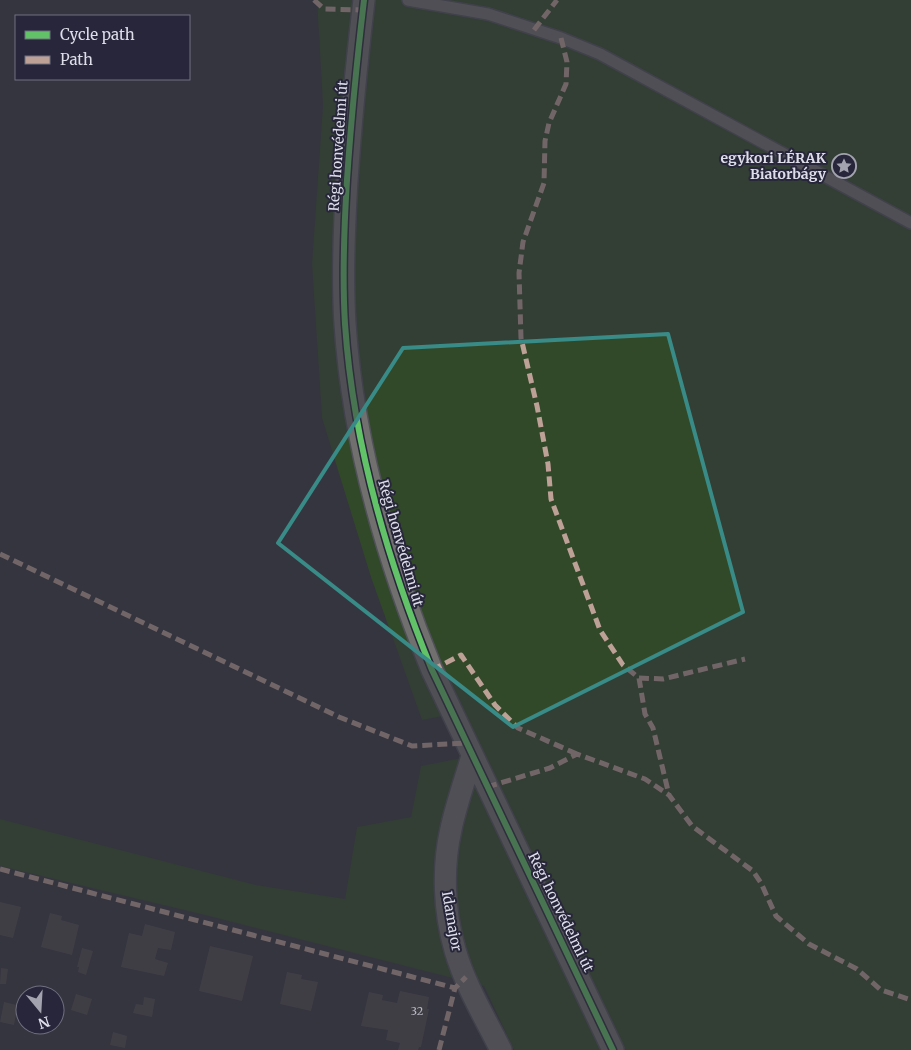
<svg xmlns="http://www.w3.org/2000/svg" width="911" height="1050" viewBox="0 0 911 1050" font-family="Merriweather,serif">
	<style>
		.green { fill: #324929 }
		.building { fill: #4f494d }
		.lines { fill: none; stroke-linecap: round; stroke-linejoin: round }
		.service-casing { stroke: #51515a; stroke-width: 14 }
		.minor-casing { stroke: #51515a; stroke-width: 24 }
		.service { stroke: #71706f; stroke-width: 11 }
		.minor { stroke: #71706f; stroke-width: 21 }
		.quiet { stroke: #bda197; stroke-width: 5; stroke-dasharray: 10 5; stroke-linecap: butt }
		.cycleway-casing { stroke: #27263a; stroke-width: 9 }
		.cycleway { stroke: #61c268; stroke-width: 6 }
		.marked { fill: none; stroke: #388b87; stroke-width: 4; stroke-linejoin: round }
		.labels { text-anchor: middle; dominant-baseline: central; stroke-width: 4; stroke-linejoin: round; paint-order: stroke }
		.number-label { font-size: 11px; fill: #bab9c4 }
		.street-label { font-size: 14px; fill: #dedeeb; stroke: #27263a }
		.poi-label { font-size: 14px; font-weight: bold; fill: #dedeeb; stroke: #27263a; text-anchor: end }
	</style>
	<rect width="100%" height="100%" fill="#35353f"/>
	<path class="green" d="M 317,0 L 911,0 L 911,1050 L 514,1050 L 484,986 L 205,915 L 0,866 L 0,819 L 256,885 L 345,899 L 357,827 L 411,817 L 421,766 L 472,756 L 453,714 L 422,720 L 371,577 L 322,418 L 312,264 L 323,105 Z"/>
	<path class="building" d="M 0,902 L 21,907 L 13,938 L 0,935 Z
		M 50,913 L 62,916 L 61,920 L 79,925 L 72,955 L 41,947 Z
		M 145,924 L 175,932 L 171,950 L 158,948 L 155,959 L 168,963 L 164,976 L 121,967 L 129,933 L 142,936 Z
		M 210,946 L 253,956 L 242,1001 L 199,991 Z
		M 82,948 L 93,951 L 86,975 L 78,972 L 79,967 L 77,967 Z
		M 1,968 L 8,969 L 6,984 L 0,984 Z
		M 287,972 L 302,975 L 301,979 L 318,982 L 311,1011 L 280,1004 Z
		M 400,991 L 429,997 L 427,1009 L 429,1009 L 421,1047 L 419,1047 L 418,1050 L 398,1050 L 400,1043 L 386,1040 L 388,1030 L 361,1026 L 369,992 L 383,995 L 382,1000 L 397,1003 Z
		M 76,994 L 92,999 L 87,1015 L 71,1010 Z
		M 144,997 L 155,999 L 152,1017 L 133,1013 L 136,1004 L 143,1005 Z
		M 4,1002 L 25,1007 L 24,1015 L 16,1014 L 14,1025 L 0,1022 Z
		M 113,1032 L 127,1036 L 125,1048 L 110,1045 Z"/>
	<g class="lines">
		<defs>
			<path id="service" d="M 408,0 L 488,14 L 561,38 L 600,54 L 911,223"/>
			<path id="minor" d="M 364,0 C 357,60 351,120 347,180 C 344,228 342,276 345,324 C 353,443 387,560 432,670 L 613,1050
				M 472,756 C 465,780 456,805 451,829 C 442,868 444,912 455,950 C 465,985 485,1018 501,1050"/>
		</defs>
		<use href="#service" class="service-casing"/>
		<use href="#minor" class="minor-casing"/>
		<use href="#service" class="service"/>
		<use href="#minor" class="minor"/>
		<path class="quiet" d="M 314,0 L 324,9 L 363,10
			M 534,30 L 557,0
			M 561,38 L 567,62 L 566,84 L 549,123 L 545,141 L 544,183 L 523,242 L 519,273 L 521,338 L 537,406 L 548,464 L 551,499 L 600,630 L 623,665 L 639,678 L 663,679 L 745,659
			M 0,554 L 339,717 L 412,746 L 466,743
			M 432,670 L 461,655 L 495,705 L 518,728 L 577,754
			M 639,678 L 645,714 L 653,728 L 669,795
			M 487,787 L 550,768 L 577,754 L 645,779 L 669,795 L 692,826 L 753,871 L 761,883 L 776,916 L 809,944 L 857,969 L 881,990 L 911,1000
			M 0,869 L 455,988 L 466,977
			M 439,1050 L 455,988"/>
		<defs>
			<path id="cycleway" d="M 364,0 C 357,60 351,120 347,180 C 344,228 342,276 345,324 C 353,443 387,560 432,670 L 613,1050"/>
		</defs>
		<use href="#cycleway" class="cycleway-casing"/>
		<use href="#cycleway" class="cycleway"/>
	</g>
	<path d="M0 0H911V1050H0ZM 668,334 L 743,612 L 513,727 L 278,543 L 403,348 Z" fill="#35353f" fill-opacity=".55" fill-rule="evenodd"/>
	<path class="marked" d="M 668,334 L 743,612 L 513,727 L 278,543 L 403,348 Z"/>
	<defs>
		<symbol id="sight-ring" viewBox="-11 -11 22 22"><circle r="9.5" fill="#27263a" stroke="#a3a3af" stroke-width="1.5"/><path d="M0-6L1.8-2.2L6-1.7L2.9 1.2L3.7 5.4L0 3.3L-3.7 5.4L-2.9 1.2L-6-1.7L-1.8-2.2Z" fill="#a3a3af"/></symbol>
	</defs>
	<g fill-rule="evenodd">
		<use href="#sight-ring" x="830" y="152" width="28" height="28"/>
	</g>
	<g class="labels">
		<g class="number-label">
			<text x="417" y="1011">32</text>
		</g>
		<g class="street-label">
			<text transform="translate(338 146) rotate(-86)">Régi honvédelmi út</text>
			<text transform="translate(401 543) rotate(74)">Régi honvédelmi út</text>
			<text transform="translate(561 912) rotate(64)">Régi honvédelmi út</text>
			<text transform="translate(452 921) rotate(80)">Idamajor</text>
		</g>
		<g class="poi-label">
			<text x="826" y="158">egykori LÉRAK<tspan x="826" dy="16">Biatorbágy</tspan></text>
		</g>
	</g>
	<rect x="15" y="15" width="175" height="65" fill="#27263a" stroke="#707081"/>
	<rect x="25" y="31" width="25" height="8" fill="#61c268" stroke="#707081"/>
	<text x="60" y="40" font-size="15" fill="#dedeeb">Cycle path</text>
	<rect x="25" y="56" width="25" height="8" fill="#bda197" stroke="#707081"/>
	<text x="60" y="65" font-size="15" fill="#dedeeb">Path</text>
	<g transform="translate(40 1010) rotate(162)"><circle r="24" fill="#27263a" stroke="#707081"/>
	<path d="M0-4L9 19L0 12L-9 19Z" fill="#a3a3af"/>
	<text y="-8" font-size="14" font-weight="bold" text-anchor="middle" fill="#dedeeb">N</text>
	</g>
</svg>
